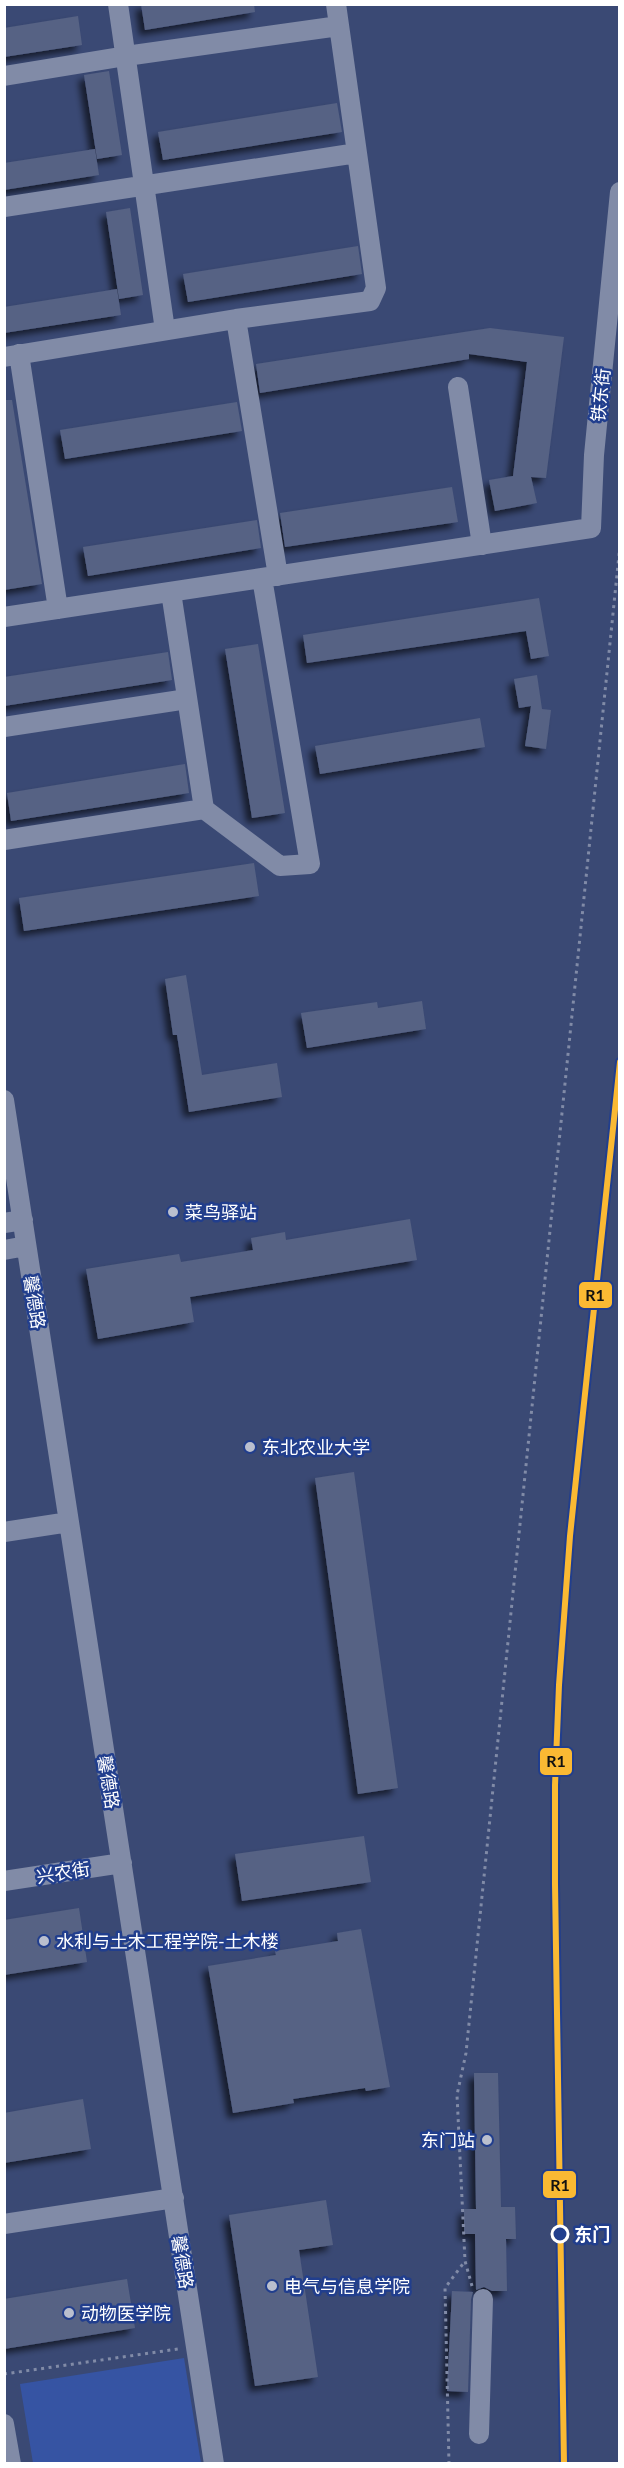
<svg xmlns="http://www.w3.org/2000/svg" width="624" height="2468" viewBox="0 0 624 2468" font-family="Lato,'Noto Sans SC',sans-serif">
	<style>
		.green { fill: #3654a3 }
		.building { fill: #566284; filter: url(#shadow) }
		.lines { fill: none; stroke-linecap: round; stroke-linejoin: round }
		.path { stroke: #818ba7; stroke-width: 3; stroke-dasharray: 3 4.5; stroke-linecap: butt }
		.minor { stroke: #818ba7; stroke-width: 20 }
		.rail-1-casing { stroke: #213e8d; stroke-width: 10 }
		.rail-1 { stroke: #fab933; stroke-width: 6 }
		.poi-dot { fill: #babfce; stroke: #213e8d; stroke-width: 2 }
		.stop-dot { fill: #213e8d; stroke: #fff; stroke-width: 3 }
		.labels { text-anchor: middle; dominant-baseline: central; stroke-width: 5; stroke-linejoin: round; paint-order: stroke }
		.street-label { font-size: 18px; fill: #fff; stroke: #213e8d }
		.poi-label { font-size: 18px; fill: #fff; stroke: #213e8d; text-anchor: start }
		.stop-label { font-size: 18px; font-weight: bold; fill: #fff; stroke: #213e8d; text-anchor: start }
		.line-badge { stroke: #213e8d; stroke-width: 2 }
		.pale-badge-label { font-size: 16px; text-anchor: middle; font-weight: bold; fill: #111 }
	</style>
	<defs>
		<filter id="shadow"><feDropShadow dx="-5.5" dy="5.5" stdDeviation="3" flood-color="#0009"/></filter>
	</defs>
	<rect width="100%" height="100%" fill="#3a4974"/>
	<path class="green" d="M 184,2358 L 201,2463 L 33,2463 L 20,2384 Z"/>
	<path class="building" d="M 141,4 L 254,4 L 255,12 L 145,30 Z
		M 78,16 L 82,45 L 4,57 L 4,28 Z
		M 109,71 L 122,155 L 97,159 L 84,75 Z
		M 337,103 L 342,132 L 163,160 L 158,132 Z
		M 95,149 L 99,175 L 4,190 L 4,163 Z
		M 130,208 L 143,295 L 119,299 L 106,212 Z
		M 358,246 L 362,274 L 188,302 L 183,274 Z
		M 117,289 L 121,315 L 4,333 L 4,307 Z
		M 490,328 L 564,337 L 546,478 L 531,477 L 537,503 L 495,511 L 489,480 L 513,476 L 527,362 L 469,354 L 469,359 L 260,393 L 256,364 Z
		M 4,400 L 12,400 L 42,584 L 4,590 Z
		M 237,402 L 242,431 L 65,459 L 60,430 Z
		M 452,487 L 458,522 L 285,547 L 280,513 Z
		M 257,520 L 261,548 L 88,576 L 83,547 Z
		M 539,598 L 549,656 L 531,659 L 526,631 L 307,663 L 303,635 Z
		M 258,644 L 285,813 L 252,818 L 225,649 Z
		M 168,652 L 172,680 L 4,706 L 4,677 Z
		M 537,675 L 542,709 L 551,710 L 546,749 L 525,746 L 531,706 L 519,708 L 514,679 Z
		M 480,718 L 485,747 L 320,774 L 315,746 Z
		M 185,764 L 189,793 L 11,821 L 7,793 Z
		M 254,863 L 259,896 L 24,931 L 19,898 Z
		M 186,975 L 202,1075 L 277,1063 L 282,1097 L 189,1112 L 177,1035 L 173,1035 L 165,979 Z
		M 422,1001 L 426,1029 L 307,1048 L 301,1013 L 377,1002 L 378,1008 Z
		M 410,1219 L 417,1260 L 190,1297 L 194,1322 L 98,1339 L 86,1269 L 179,1254 L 181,1262 L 253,1250 L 251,1238 L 285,1232 L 286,1240 Z
		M 354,1472 L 398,1788 L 358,1794 L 315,1478 Z
		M 364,1836 L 371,1882 L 242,1901 L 235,1854 Z
		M 79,1908 L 87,1962 L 4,1975 L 4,1920 Z
		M 361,1929 L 390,2087 L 366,2091 L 365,2088 L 293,2099 L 294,2103 L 233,2113 L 208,1966 L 276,1955 L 275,1951 L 338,1941 L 337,1933 Z
		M 474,2073 L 498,2073 L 501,2207 L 515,2207 L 516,2239 L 506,2239 L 507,2291 L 492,2291 L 484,2287 L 476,2290 L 475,2234 L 464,2234 L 464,2209 L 476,2209 Z
		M 83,2099 L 91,2149 L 4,2163 L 4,2113 Z
		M 326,2200 L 333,2245 L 299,2250 L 318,2377 L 255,2386 L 229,2215 Z
		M 127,2279 L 135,2328 L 4,2349 L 4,2299 Z
		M 452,2291 L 473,2292 L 471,2299 L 468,2392 L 447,2391 Z"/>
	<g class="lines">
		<path class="path" d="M 472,2286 L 465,2261 L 457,2095 L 466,2053 L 620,545
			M 4,2374 L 178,2349
			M 449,2464 L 445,2288 L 465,2261"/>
		<path class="minor" d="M 118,4 L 165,330
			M 4,76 L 126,56 L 339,26
			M 4,207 L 357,153
			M 236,319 L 278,576
			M 19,354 L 58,609
			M 4,357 L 236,319 L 370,301 L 376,288 L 336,4
			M 458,387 L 482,545
			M 171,592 L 204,809 L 280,866 L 310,864 L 262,578
			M 4,617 L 591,528 L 594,455 L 620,192
			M 4,727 L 187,699
			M 4,840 L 204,809
			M 4,1100 L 214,2464
			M 4,1223 L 23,1220
			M 4,1250 L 26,1246
			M 4,1532 L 69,1522
			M 4,1881 L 122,1863
			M 4,2224 L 174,2198
			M 4,2424 L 11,2464
			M 479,2434 L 483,2299"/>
		<defs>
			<path id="rail-1" d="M 564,2464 L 555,1884 L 555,1785 L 559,1685 L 570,1536 L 620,1062"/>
		</defs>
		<use href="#rail-1" class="rail-1-casing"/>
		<use href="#rail-1" class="rail-1"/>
	</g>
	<g class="poi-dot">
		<circle cx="173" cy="1212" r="6"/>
		<circle cx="250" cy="1447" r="6"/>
		<circle cx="44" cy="1941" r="6"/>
		<circle cx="487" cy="2140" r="6"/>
		<circle cx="272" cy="2286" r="6"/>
		<circle cx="69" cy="2313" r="6"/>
	</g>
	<circle class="stop-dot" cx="560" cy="2234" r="8"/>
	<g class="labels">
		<g class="street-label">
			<text transform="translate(600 395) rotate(-84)">铁东街</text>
			<text transform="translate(35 1302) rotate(81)">馨德路</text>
			<text transform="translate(109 1782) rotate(81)">馨德路</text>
			<text transform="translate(63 1872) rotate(-9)">兴农街</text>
			<text transform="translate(183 2262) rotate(81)">馨德路</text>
		</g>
		<g class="poi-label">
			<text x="185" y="1212">菜鸟驿站</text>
			<text x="262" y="1447">东北农业大学</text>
			<text x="56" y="1941">水利与土木工程学院-土木楼</text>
			<text x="475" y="2140" text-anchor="end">东门站</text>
			<text x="284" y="2286">电气与信息学院</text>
			<text x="81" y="2313">动物医学院</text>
		</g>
		<g class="stop-label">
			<text x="574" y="2234">东门</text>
		</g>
	</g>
	<g class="line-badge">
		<rect x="578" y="1281" width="35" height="28" rx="6" fill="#fab933"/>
		<rect x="539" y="1747" width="34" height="29" rx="6" fill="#fab933"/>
		<rect x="542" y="2170" width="35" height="29" rx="6" fill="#fab933"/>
	</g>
	<g class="pale-badge-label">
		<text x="595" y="1301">R1</text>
		<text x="556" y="1767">R1</text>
		<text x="560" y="2191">R1</text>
	</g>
	<rect width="624" height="2468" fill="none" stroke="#ffffff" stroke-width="12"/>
</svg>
